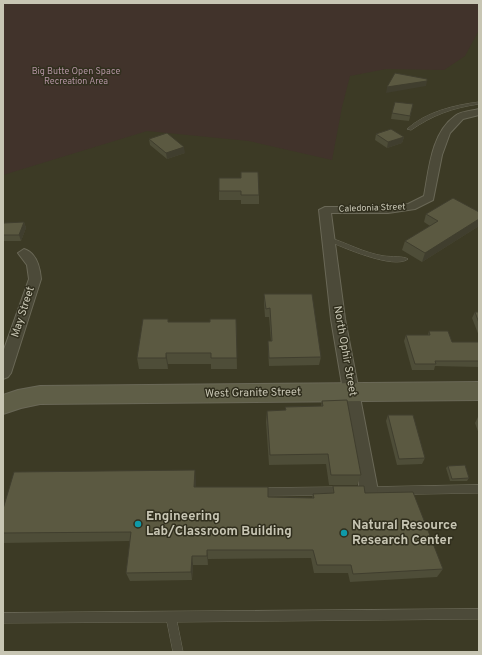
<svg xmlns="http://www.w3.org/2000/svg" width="482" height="655" viewBox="0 0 482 655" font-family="Overpass,sans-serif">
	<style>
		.green { fill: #41332b }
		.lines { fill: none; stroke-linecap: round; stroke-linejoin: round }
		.lane-casing { stroke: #6a6857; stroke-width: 1 }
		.street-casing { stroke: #6a6857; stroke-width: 2 }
		.secondary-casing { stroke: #6a6857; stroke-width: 2 }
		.lane { fill: #4c4a39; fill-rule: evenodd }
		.street { fill: #4c4a39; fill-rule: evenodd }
		.secondary { fill: #5f5e47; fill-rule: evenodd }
		.wall { fill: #4e4d38 }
		.shaded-wall { fill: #403e2e }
		.building { fill: #5b5941; stroke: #403e2e }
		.culture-dot { fill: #0f9aa8; stroke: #312f1e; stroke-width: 1.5 }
		.labels { text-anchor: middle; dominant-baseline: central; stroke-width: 3; stroke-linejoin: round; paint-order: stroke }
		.far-park-label { font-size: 9px; fill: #b192a0; stroke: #312f1e }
		.far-street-label { font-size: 9px; fill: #c8c6b4; stroke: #312f1e }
		.street-label { font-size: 11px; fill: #c8c6b4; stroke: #312f1e }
		.near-poi-label { font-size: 13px; font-weight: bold; fill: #c8c6b4; stroke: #312f1e; text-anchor: start }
	</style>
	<rect width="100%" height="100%" fill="#3c3a25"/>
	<path class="green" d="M 3,3 L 479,3 L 479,30 L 465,56 L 444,70 L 386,69 L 350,76 L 342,107 L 332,160 L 249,141 L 147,131 L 3,175 Z"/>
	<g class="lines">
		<defs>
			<path id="lane" d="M 479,102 L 479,104 C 452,108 433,115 411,130 L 407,129 C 426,112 454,105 479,102 Z
				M 328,237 C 347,243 364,253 384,256 C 391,257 404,256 408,259 C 394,270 342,247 326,240 L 326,238 Z
				M 479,485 L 479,493 L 369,495 L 366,494 L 365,491 L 366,488 L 369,487 Z
				M 341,487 L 344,488 L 345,491 L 344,494 L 341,495 L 259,496 L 256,495 L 255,492 L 256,489 L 259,488 Z
				M 479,609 L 479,619 L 177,622 L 183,652 L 173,652 L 167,622 L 3,623 L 3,613 Z"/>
			<path id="street" d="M 479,109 L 479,115 L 463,119 L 450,133 L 442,155 L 433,200 L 415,209 L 388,213 L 331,213 L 345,319 L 378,491 L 375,497 L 369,499 L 363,497 L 360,491 L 331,319 L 319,210 L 325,207 L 388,207 L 408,204 L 424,196 C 429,170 431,133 455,116 C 461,111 471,111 479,109 Z
				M 24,249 C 37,253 40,268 41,279 L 11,373 L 8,377 L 3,379 L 3,352 L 29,279 L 27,265 L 18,253 Z"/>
			<path id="secondary" d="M 479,382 L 479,400 L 40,404 L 21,408 L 3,414 L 3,395 L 18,390 L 40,386 Z"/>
		</defs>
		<use href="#lane" class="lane-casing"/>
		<use href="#street" class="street-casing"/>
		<use href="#secondary" class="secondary-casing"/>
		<use href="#lane" class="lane"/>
		<use href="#street" class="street"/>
		<use href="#secondary" class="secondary"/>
	</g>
	<path class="wall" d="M 413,104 L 409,121 L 391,119 L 392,113 Z
		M 376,134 L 404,137 L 402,143 L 387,148 L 375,140 Z
		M 149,139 L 185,153 L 167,159 L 150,145 Z
		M 241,178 L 259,195 L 259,204 L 241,204 L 241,200 L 219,200 L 219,191 Z
		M 479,212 L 479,226 L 422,262 L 402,250 L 405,241 L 430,226 L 424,222 L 426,214 Z
		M 24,222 L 26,228 L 21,241 L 3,241 L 3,225 Z
		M 264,294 L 321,357 L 319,365 L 269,366 L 268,350 L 268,341 L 271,341 L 269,317 L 265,317 L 264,303 Z
		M 475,312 L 479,312 L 479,336 L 472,318 Z
		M 236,319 L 237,369 L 211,369 L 211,364 L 168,364 L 168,369 L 139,369 L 137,358 L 168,322 L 210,322 Z
		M 429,331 L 452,342 L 479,342 L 479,367 L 435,366 L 434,370 L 412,370 L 404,341 L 406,335 L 428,335 Z
		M 322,401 L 361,475 L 357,485 L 329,485 L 326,464 L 269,465 L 266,422 L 267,411 L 285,410 L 285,407 L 321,406 Z
		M 388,415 L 425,458 L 422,464 L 397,465 L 386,421 Z
		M 478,417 L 479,417 L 479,434 L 475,423 Z
		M 448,466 L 469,478 L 467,481 L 450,481 L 446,468 Z
		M 196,480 L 196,487 L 268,497 L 312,498 L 313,494 L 332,493 L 333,486 L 365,493 L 443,569 L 437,577 L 350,582 L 348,573 L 314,573 L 311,558 L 208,559 L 208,565 L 193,565 L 192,580 L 130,581 L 126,573 L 130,541 L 3,543 L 3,509 Z"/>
	<path class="shaded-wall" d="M 427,81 L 426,86 L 386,93 L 387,87 Z
		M 404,137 L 402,143 L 387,148 L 388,142 Z
		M 184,147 L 185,153 L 167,159 L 166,153 Z
		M 479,219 L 479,226 L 422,262 L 425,253 Z
		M 24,222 L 26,228 L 21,241 L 19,235 Z
		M 166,353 L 168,364 L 168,369 L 166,358 Z
		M 195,470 L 196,480 L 196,497 L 194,487 Z
		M 207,550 L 208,559 L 208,565 L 207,556 Z
		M 192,556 L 193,565 L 192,580 L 191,572 Z"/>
	<path class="building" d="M 395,73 L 427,79 L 427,81 L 387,87 Z
		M 395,102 L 413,104 L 410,116 L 392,113 Z
		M 391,129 L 404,137 L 388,142 L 376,134 Z
		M 167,133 L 184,147 L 166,153 L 149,139 Z
		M 241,172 L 258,172 L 259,195 L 241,195 L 241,191 L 219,191 L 219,178 L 241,178 Z
		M 453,198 L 479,212 L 479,219 L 425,253 L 405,241 L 438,221 L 426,214 Z
		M 24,222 L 19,235 L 3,235 L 3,225 L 4,223 Z
		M 264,294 L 312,294 L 321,357 L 269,358 L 268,341 L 272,341 L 270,308 L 266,309 Z
		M 475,312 L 479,312 L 479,323 Z
		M 143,319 L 168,319 L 168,322 L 210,322 L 210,319 L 236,319 L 237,358 L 211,358 L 211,353 L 166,353 L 166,358 L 137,358 Z
		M 429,331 L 448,331 L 452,342 L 479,342 L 479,361 L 435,361 L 436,364 L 415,364 L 406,335 L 430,335 Z
		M 347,400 L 361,475 L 331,475 L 328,454 L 270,455 L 267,411 L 286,410 L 285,407 L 323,406 L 322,401 Z
		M 388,415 L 413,415 L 425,458 L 399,459 Z
		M 465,465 L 469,478 L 452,479 L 448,466 Z
		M 195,470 L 194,487 L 268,487 L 268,497 L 314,498 L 313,494 L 334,493 L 333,486 L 364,486 L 365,493 L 413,492 L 443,569 L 353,574 L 351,565 L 317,565 L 313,550 L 207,550 L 207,556 L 192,556 L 191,572 L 126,573 L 131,532 L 3,533 L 3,509 L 14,472 Z"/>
	<g class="culture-dot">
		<circle cx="138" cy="524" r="4"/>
		<circle cx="344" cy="533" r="4"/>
	</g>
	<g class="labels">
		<g class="far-park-label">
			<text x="76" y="71">Big Butte Open Space<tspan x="76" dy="10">Recreation Area</tspan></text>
		</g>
		<g class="far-street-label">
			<text transform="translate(372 208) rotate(-2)">Caledonia Street</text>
		</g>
		<g class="street-label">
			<text transform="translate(23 312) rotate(-72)">May Street</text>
			<text transform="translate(345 351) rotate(80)">North Ophir Street</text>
			<text transform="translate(253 393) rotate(-1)">West Granite Street</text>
		</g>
		<g class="near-poi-label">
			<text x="146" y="517">Engineering<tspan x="146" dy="15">Lab/Classroom Building</tspan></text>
			<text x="352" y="526">Natural Resource<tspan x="352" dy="15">Research Center</tspan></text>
		</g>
	</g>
	<rect width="482" height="655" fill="none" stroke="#c8c6b4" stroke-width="8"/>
</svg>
